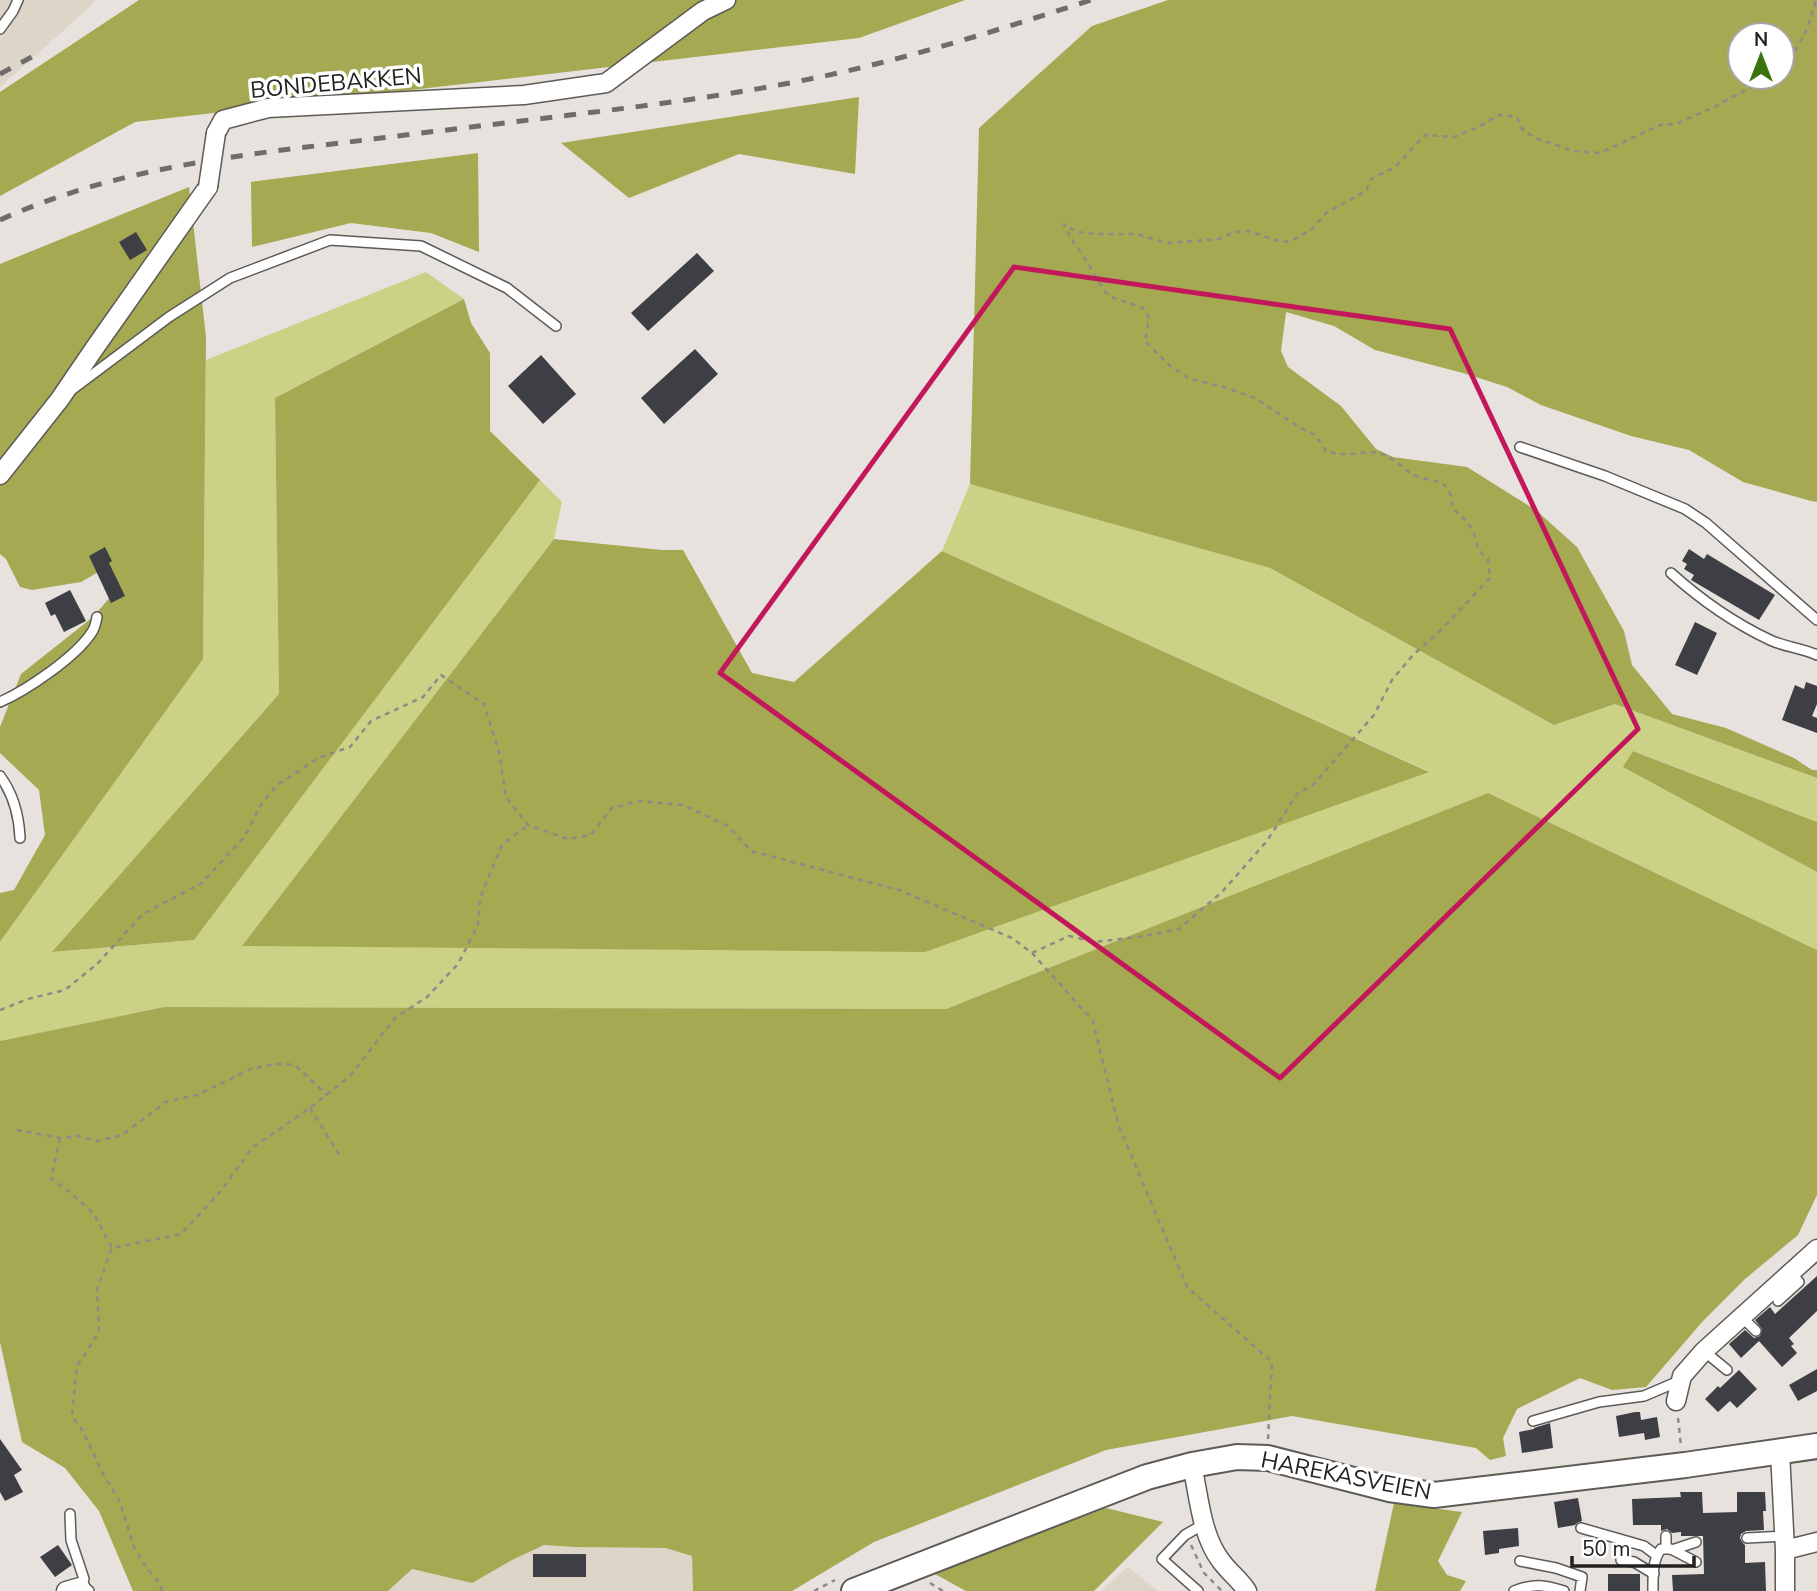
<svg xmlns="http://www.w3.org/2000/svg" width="1817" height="1591" viewBox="0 0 1817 1591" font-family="'Nunito Sans',sans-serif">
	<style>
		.built { fill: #ded5c9 }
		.green { fill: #cbd185 }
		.forest { fill: #a4a952; fill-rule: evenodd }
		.building { fill: #3e3f44 }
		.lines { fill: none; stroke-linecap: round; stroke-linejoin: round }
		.lane-casing { stroke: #5e5b56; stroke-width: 12 }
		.street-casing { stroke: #5e5b56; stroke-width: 21 }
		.secondary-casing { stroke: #5e5b56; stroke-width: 28 }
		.path { stroke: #8e8b87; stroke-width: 2.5; stroke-dasharray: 5 5; stroke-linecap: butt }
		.lane { stroke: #fff; stroke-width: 9 }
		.street { stroke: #fff; stroke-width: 18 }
		.secondary { stroke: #fff; stroke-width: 24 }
		.rail { stroke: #6f6c69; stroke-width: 5; stroke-dasharray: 12 12; stroke-linecap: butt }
		.street-bridge-casing { stroke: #5e5b56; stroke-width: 21; stroke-linecap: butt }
		.street-bridge { stroke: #fff; stroke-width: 18 }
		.marked { fill: none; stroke: #c2185b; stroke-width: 5; stroke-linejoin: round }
		.labels { text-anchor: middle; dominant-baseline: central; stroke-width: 7; stroke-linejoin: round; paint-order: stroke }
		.street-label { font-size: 23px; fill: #23211f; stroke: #fff }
	</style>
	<rect width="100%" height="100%" fill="#e7e2dd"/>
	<path class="built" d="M 0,0 L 95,0 L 92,5 L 0,87 Z
		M 544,1545 L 574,1547 L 666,1548 L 685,1553 L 692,1556 L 693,1591 L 388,1591 L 411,1569 L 472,1583 L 512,1560 Z
		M 1127,1567 L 1129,1568 L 1158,1591 L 1101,1591 Z"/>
	<path class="green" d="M 426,272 L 464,299 L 275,398 L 279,694 L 53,952 L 194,940 L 540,480 L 562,502 L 554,539 L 243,945 L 1428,771 L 942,551 L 970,484 L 1270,568 L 1554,725 L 1615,704 L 1817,778 L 1817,822 L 1634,751 L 1624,767 L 1817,872 L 1817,950 L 1488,793 L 946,1009 L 164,1007 L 0,1041 L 0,942 L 203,659 L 206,360 Z"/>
	<path class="forest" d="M 139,0 L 965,0 L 859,38 L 135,122 L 0,196 L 0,92 Z
		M 1168,0 L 1817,0 L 1817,502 L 1811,501 L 1743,482 L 1689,450 L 1631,436 L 1541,405 L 1507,387 L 1463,373 L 1375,350 L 1334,326 L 1286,312 L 1281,351 L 1288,367 L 1341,406 L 1376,449 L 1393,457 L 1467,467 L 1537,511 L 1577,547 L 1624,631 L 1632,665 L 1672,714 L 1726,728 L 1794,758 L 1812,770 L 1817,770 L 1817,778 L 1615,704 L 1554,725 L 1270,568 L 970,484 L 979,128 L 1092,26 ZM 1740,35 L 1782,35 L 1782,77 L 1740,77 Z
		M 859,97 L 855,174 L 739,154 L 629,198 L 561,143 Z
		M 478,153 L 479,252 L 431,233 L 351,223 L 252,247 L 251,182 Z
		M 189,187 L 206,337 L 203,659 L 0,942 L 0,893 L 14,890 L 45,835 L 39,790 L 0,753 L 0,727 L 21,674 L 93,617 L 118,588 L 109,566 L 81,582 L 32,590 L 20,587 L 6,559 L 0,554 L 0,264 Z
		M 464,299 L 471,323 L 490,353 L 490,431 L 540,480 L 194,940 L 52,952 L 279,694 L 275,398 Z
		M 554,539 L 662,550 L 683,550 L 752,673 L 794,682 L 942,551 L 1429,772 L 925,952 L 242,946 Z
		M 1633,751 L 1817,822 L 1817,872 L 1623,767 Z
		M 1488,793 L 1817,950 L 1817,1195 L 1798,1235 L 1745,1279 L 1703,1321 L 1646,1387 L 1612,1390 L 1580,1378 L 1517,1409 L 1503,1438 L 1506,1456 L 1490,1460 L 1476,1448 L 1292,1416 L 1106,1450 L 874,1542 L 792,1591 L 693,1591 L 692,1556 L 666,1548 L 574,1547 L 544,1545 L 512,1560 L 472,1583 L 412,1569 L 388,1591 L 133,1591 L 99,1511 L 65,1468 L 22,1442 L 0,1342 L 0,1041 L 164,1007 L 946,1009 Z
		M 1394,1503 L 1462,1512 L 1438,1561 L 1447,1575 L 1466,1581 L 1460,1591 L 1375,1591 Z
		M 1106,1508 L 1163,1522 L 1094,1591 L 966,1591 L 933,1573 Z"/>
	<path class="building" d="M 136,232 L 147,250 L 130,260 L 119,242 Z
		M 697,253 L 714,271 L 648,331 L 631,313 Z
		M 695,349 L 718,374 L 664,424 L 641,398 Z
		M 541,355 L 576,394 L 543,424 L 508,386 Z
		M 105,547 L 112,561 L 109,563 L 125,596 L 111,603 L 89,556 Z
		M 1689,549 L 1704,559 L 1707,554 L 1775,595 L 1759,620 L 1691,580 L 1694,575 L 1684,569 L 1687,564 L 1682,561 Z
		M 70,590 L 86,621 L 64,632 L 55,614 L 51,616 L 45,603 Z
		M 1695,622 L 1717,633 L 1697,675 L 1675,665 Z
		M 1806,682 L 1817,686 L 1817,704 L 1812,716 L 1817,718 L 1817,733 L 1782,720 L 1795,685 L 1804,689 Z
		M 1817,1276 L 1817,1311 L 1789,1338 L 1794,1344 L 1791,1346 L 1797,1353 L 1782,1367 L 1759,1341 L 1741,1358 L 1729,1344 L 1745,1330 L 1754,1338 L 1760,1336 L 1762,1329 L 1755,1320 L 1770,1307 L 1775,1314 Z
		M 1817,1369 L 1817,1391 L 1798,1401 L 1789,1385 Z
		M 1739,1370 L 1757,1389 L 1737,1408 L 1730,1401 L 1718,1412 L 1705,1399 L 1718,1386 L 1720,1388 Z
		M 1635,1412 L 1640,1412 L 1641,1420 L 1657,1417 L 1660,1437 L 1645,1440 L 1644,1433 L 1619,1437 L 1616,1416 Z
		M 1550,1423 L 1553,1448 L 1522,1453 L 1519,1432 L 1534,1429 L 1534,1428 Z
		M 0,1439 L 22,1470 L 14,1475 L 23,1492 L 5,1501 L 0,1492 Z
		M 1680,1492 L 1702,1492 L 1703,1513 L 1737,1512 L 1737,1492 L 1765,1492 L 1766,1511 L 1763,1511 L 1764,1530 L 1746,1531 L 1741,1534 L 1740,1538 L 1742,1542 L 1745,1545 L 1745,1563 L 1765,1562 L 1766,1591 L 1673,1591 L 1672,1575 L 1704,1574 L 1703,1536 L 1681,1536 L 1681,1532 L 1672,1533 L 1667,1529 L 1661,1531 L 1661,1525 L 1633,1525 L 1632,1499 L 1681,1497 Z
		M 1578,1498 L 1582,1521 L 1577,1523 L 1575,1525 L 1558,1528 L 1554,1502 Z
		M 1518,1528 L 1519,1546 L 1499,1549 L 1499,1553 L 1485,1555 L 1483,1531 Z
		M 58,1545 L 72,1565 L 55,1577 L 40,1557 Z
		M 533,1554 L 586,1554 L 586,1577 L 533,1577 Z
		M 1608,1574 L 1640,1574 L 1640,1591 L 1608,1591 Z"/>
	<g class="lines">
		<defs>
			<path id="lane" d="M 0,29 L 13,11 L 18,0
				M 73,389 L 169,317 L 230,278 L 330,240 L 421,246 L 507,288 L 556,326
				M 1520,447 L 1605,476 L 1685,509 L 1706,523 L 1817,620
				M 1671,573 C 1701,600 1734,623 1770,640 C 1785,647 1802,648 1817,655
				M 0,702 C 27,690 76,657 92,632 C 95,628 96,622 97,617
				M 0,776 C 14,795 19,815 20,838
				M 1778,1301 L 1799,1282 L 1791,1273
				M 1742,1317 L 1756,1331
				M 1704,1351 L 1727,1370
				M 1533,1421 L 1599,1402 L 1644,1396 L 1679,1381
				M 70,1514 L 71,1540 L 84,1579 L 80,1587 L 86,1588 L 89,1591
				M 1581,1528 L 1644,1546 L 1656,1555
				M 1666,1536 L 1666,1549
				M 1747,1538 L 1785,1536
				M 1672,1550 L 1696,1542
				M 1621,1560 L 1634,1562 L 1654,1574
				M 1520,1561 L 1556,1568 L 1582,1577 L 1580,1591
				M 1198,1591 L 1162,1559 L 1185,1535 L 1204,1524
				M 1514,1591 C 1534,1583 1545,1585 1564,1591
				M 1653,1591 C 1653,1577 1652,1561 1661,1549 L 1671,1549 L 1696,1562"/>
			<path id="street" d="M 216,133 L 223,120 L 268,108 L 524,95 L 606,83 L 703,11 L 726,0
				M 0,475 L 60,399 L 94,349 L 208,187
				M 1676,1401 L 1682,1376 L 1704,1351 L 1817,1249
				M 1780,1452 L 1785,1550 L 1785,1591
				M 1192,1465 C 1199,1496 1201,1535 1221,1561 C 1229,1572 1240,1580 1247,1591
				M 1785,1550 L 1817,1542
				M 66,1591 L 80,1587"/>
			<path id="secondary" d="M 854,1591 L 1147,1477 L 1192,1465 L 1237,1457 L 1268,1458 L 1389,1489 L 1434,1495 L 1685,1465 L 1817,1446"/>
		</defs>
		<use href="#lane" class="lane-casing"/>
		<use href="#street" class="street-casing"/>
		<use href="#secondary" class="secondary-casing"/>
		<path class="path" d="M 1782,67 C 1801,46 1809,27 1816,0
			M 1032,953 L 1069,936 L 1095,942 L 1145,936 L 1179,929 L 1222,892 L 1267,841 L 1297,794 L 1313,785 L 1374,715 L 1392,680 L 1413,655 L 1440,631 L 1490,578 L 1488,559 C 1473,547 1479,544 1472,530 C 1467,521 1460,515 1452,508 C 1451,473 1430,485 1410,473 C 1401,466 1393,458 1382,454 C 1372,450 1360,454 1349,454 C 1341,455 1334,453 1326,451 L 1315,435 L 1299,427 L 1255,398 L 1227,388 L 1188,378 L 1170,366 L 1145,341 L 1149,318 L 1143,308 L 1114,298 L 1105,292 L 1083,255 L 1071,239 L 1064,224 L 1077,232 L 1097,234 L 1137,234 L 1166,243 L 1219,239 L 1234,232 L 1249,231 L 1275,240 L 1288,242 L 1310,231 L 1326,213 L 1366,191 L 1371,179 L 1395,167 L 1425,135 L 1454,137 L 1476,128 L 1499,115 L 1517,117 L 1521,128 L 1535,138 L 1574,151 L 1600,153 L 1660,125 L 1676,124 L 1714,107 L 1770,77
			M 0,1010 L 28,999 L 65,990 L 97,964 L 143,914 L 202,883 L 245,836 L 260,806 L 276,786 L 318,758 L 350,747 L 371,721 L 423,697 L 441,675 L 484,704 L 499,752 L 506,797 L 528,825 L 568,839 L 591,835 L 612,808 L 639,801 L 683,805 L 728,826 L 751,851 L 899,890 L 1012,938 L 1032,953 L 1093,1021 L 1118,1124 L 1187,1287 L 1272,1362 L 1268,1439
			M 310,1108 L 340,1156
			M 17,1130 L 60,1138 L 78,1136 L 97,1141 L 122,1135 L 166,1102 L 197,1095 L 251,1069 L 276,1064 L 295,1065 L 327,1095
			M 60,1138 L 51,1179 L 71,1193 L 94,1214 L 112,1248
			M 1678,1418 L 1681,1446
			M 1191,1545 L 1204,1573 L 1222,1591
			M 930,1583 L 943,1591
			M 162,1591 L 160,1584 L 146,1567 L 134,1547 L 120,1502 L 102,1472 L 83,1431 L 72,1416 L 77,1366 L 99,1332 L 97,1289 L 112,1248 L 181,1234 L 220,1192 L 253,1147 L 310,1108 L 349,1077 L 395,1018 L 427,997 L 458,964 L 478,925 L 480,898 L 502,845 L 528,825
			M 814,1591 L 835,1580"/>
		<use href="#lane" class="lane"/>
		<use href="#street" class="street"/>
		<use href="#secondary" class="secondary"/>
		<path class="rail" d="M 0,74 L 39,53
			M 0,220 C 110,170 230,156 349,142 C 436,131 523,121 611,110 C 699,99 789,86 876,64 C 948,46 1020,23 1091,0"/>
		<defs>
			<path id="street-bridge" d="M 208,187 L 216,133"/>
		</defs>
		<use href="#street-bridge" class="street-bridge-casing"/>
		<use href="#street-bridge" class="street-bridge"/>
	</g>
	<path class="marked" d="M 1014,267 L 1450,329 L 1638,729 L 1280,1078 L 720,673 Z"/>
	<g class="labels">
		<g class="street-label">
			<text transform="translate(336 83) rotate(-5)">BONDEBAKKEN</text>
			<text transform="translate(1346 1476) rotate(11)">HAREKASVEIEN</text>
		</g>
	</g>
	<g transform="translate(1761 56)"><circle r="33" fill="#ffffff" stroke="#a7a6a5" stroke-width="2"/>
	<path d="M0-5L12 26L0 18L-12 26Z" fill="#39750c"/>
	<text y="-10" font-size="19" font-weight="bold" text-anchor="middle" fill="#23211f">N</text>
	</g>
	<path d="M1572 1556v10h122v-10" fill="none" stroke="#23211f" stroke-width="3.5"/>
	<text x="1582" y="1556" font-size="21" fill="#23211f" stroke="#ffffff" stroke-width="5" paint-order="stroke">50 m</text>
</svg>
